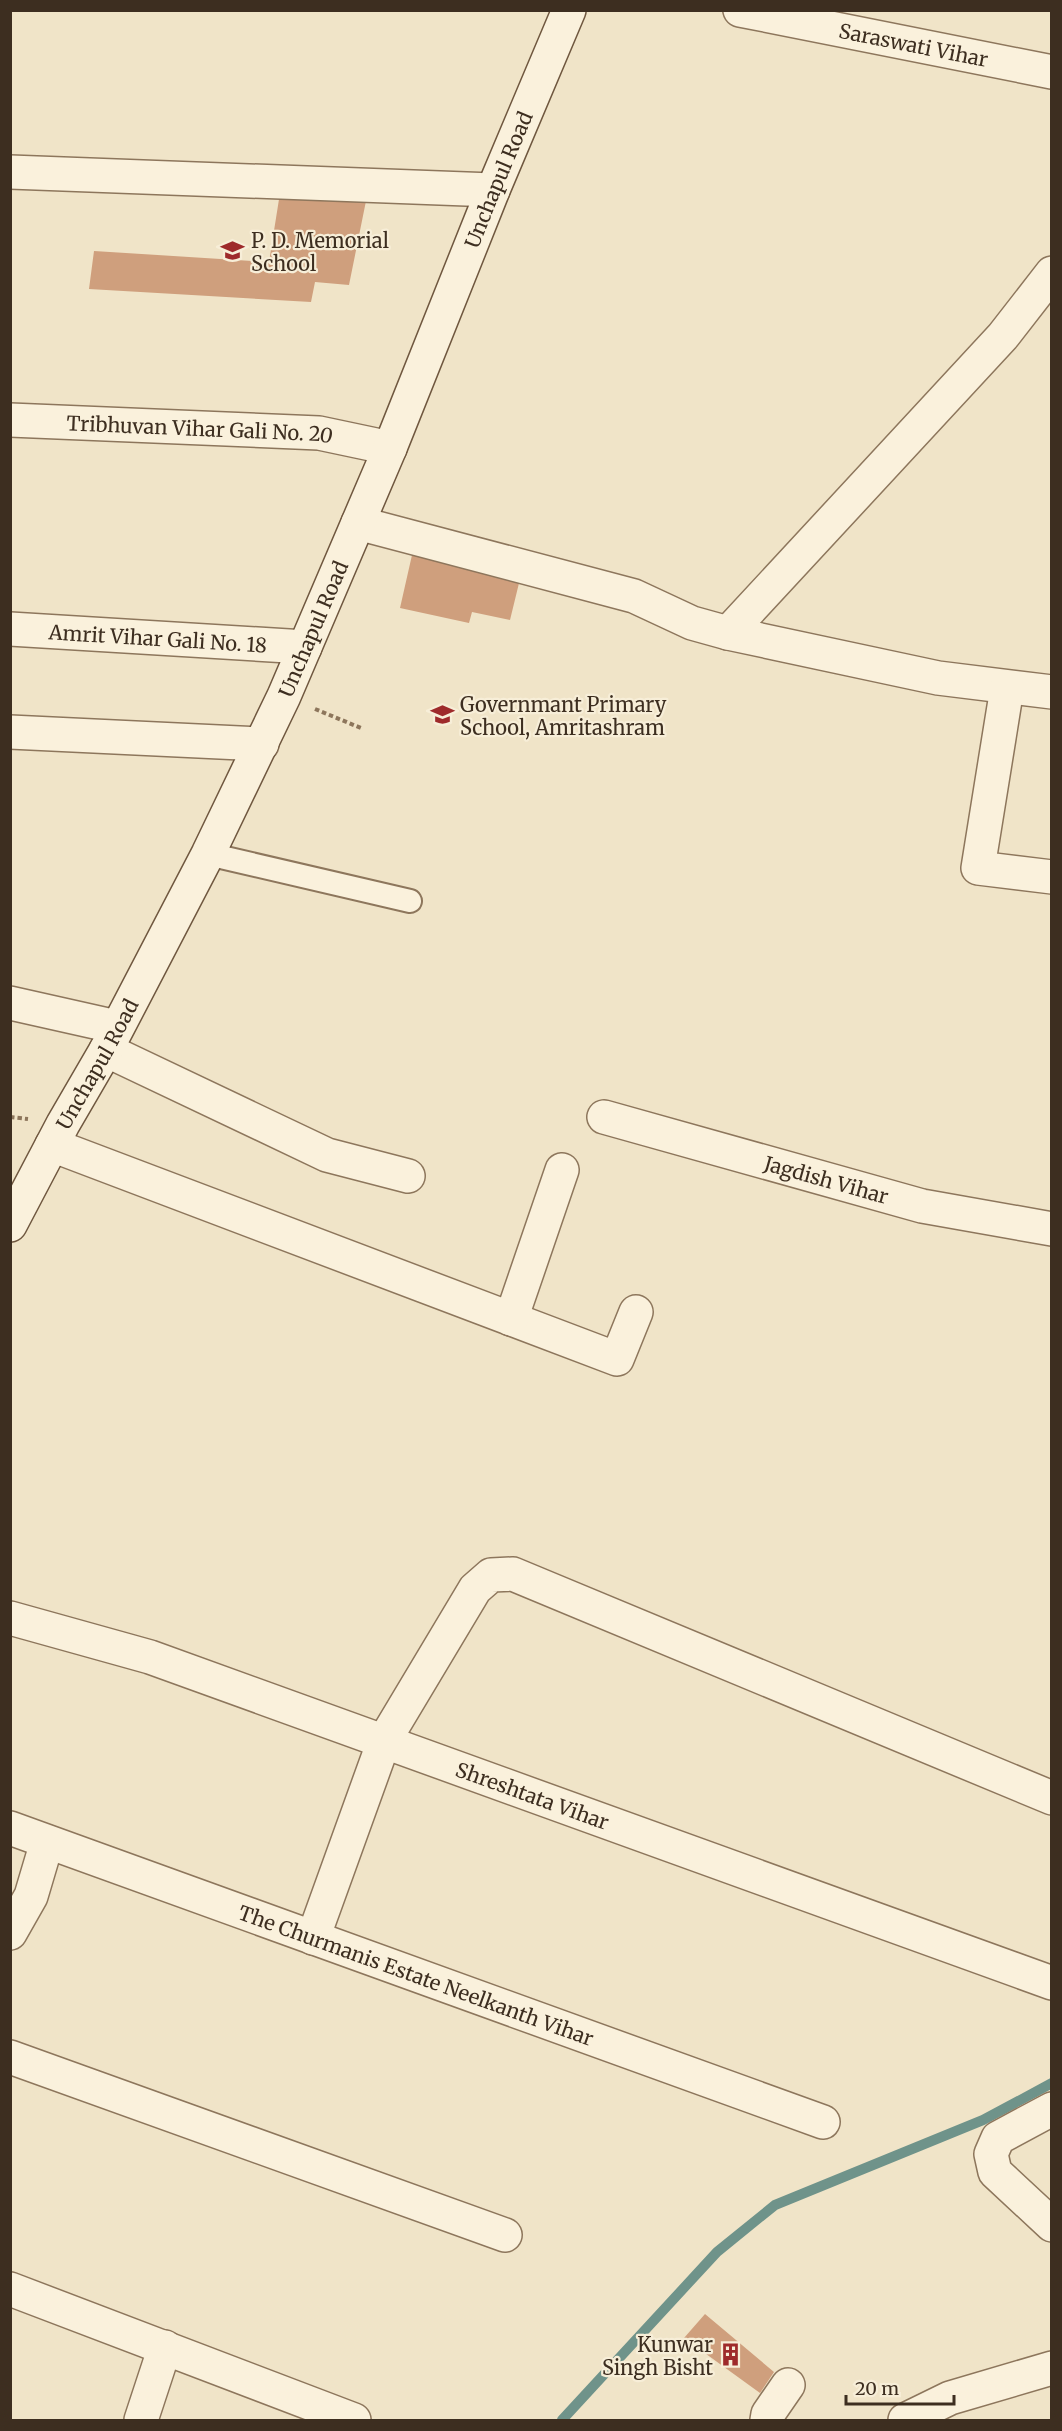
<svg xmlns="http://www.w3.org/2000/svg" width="1062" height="2431" viewBox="0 0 1062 2431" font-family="Merriweather,serif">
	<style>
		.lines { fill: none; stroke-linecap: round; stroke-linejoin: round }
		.stream { stroke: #6f938a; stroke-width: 10 }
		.building { fill: #cf9f7d }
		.lane-casing { stroke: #8d765c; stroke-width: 26 }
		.street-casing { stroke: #8d765c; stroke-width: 36 }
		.secondary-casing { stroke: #6f573f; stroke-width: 36 }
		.path { stroke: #8d765c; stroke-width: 4; stroke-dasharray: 4.5 3; stroke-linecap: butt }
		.lane { stroke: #faf1dc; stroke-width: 22 }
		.street { stroke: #faf1dc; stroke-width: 33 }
		.secondary { stroke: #faf1dc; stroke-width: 33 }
		.labels { text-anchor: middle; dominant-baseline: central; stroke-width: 4.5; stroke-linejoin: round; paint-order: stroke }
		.street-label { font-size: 20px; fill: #3d2e20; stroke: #f7eed8 }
		.poi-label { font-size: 20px; fill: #3d2e20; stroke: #f7eed8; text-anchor: start }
	</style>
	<rect width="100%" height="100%" fill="#f0e4c8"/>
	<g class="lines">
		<path class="stream" d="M 562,2420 L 717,2252 L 775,2205 L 983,2120 L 1052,2083"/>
	</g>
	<path class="building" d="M 280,193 L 367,196 L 349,285 L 315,282 L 311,302 L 89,289 L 94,251 L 269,262 Z
		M 412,555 L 520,579 L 510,620 L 472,612 L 469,623 L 400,608 Z
		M 705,2314 L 774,2372 L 760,2393 L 684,2338 Z"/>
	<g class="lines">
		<defs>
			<path id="lane" d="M 208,854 L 410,901"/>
			<g id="street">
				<path id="s1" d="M 740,10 L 1052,72"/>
				<path d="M 10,172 L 493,190"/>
				<path id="s2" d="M 10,420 L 319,433 L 390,448"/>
				<path d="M 358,523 L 634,596 L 692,623 L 728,633 L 938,678 L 1052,692"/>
				<path id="s3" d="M 10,629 L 305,647"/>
				<path d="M 728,633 L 1003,336 L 1052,273"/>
				<path d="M 1007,688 L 978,868 L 1052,877"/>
				<path d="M 10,732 L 262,744"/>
				<path d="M 10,1003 L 117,1027"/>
				<path d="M 106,1050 L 327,1155 L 408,1176"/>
				<path id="s4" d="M 604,1117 L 922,1206 L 1052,1229"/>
				<path d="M 52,1145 L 617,1359 L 636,1312"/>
				<path d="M 511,1319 L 562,1170"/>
				<path id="s5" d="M 10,1618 L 150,1657 L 1052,1983"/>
				<path id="s6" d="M 10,1828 L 823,2122"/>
				<path d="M 10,1933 L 31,1896 L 47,1842"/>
				<path d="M 313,1938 L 384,1741 L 475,1589 L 491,1575 L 513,1574 L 1052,1798"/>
				<path d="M 10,2057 L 505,2235"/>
				<path d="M 1052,2109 L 998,2138 L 991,2154 L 995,2172 L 1052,2225"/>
				<path d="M 10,2289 L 354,2420"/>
				<path d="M 141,2420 L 165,2347"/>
				<path d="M 767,2420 L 768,2414 L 788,2385"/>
				<path d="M 905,2420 L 950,2398 L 1052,2368"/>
			</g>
			<g id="secondary">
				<path id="s7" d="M 10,1225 L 63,1124 L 106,1050 L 208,854 L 284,696 L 390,448 L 493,190 L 569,10"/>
			</g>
		</defs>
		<use href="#lane" class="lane-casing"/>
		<use href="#street" class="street-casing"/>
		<use href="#secondary" class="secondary-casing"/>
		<path class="path" d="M 315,709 L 361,728
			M 10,1117 L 28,1119"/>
		<use href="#lane" class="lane"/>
		<use href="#street" class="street"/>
		<use href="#secondary" class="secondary"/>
	</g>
	<defs>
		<symbol id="school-bare" viewBox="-9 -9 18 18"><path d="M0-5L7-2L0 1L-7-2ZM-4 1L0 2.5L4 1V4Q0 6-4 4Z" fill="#9e2a2b" stroke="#f7eed8" stroke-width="2.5" paint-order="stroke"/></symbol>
		<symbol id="building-bare" viewBox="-9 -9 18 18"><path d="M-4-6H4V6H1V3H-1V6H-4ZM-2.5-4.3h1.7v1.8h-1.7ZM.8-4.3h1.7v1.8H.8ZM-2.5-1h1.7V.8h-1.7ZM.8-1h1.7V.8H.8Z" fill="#9e2a2b" stroke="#f7eed8" stroke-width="2.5" paint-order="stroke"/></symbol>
	</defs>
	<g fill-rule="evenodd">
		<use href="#school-bare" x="216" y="234" width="33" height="33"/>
		<use href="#school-bare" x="426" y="698" width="33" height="33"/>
		<use href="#building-bare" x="714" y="2338" width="33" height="33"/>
	</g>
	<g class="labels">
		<g class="street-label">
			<text stroke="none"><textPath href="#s1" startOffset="177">Saraswati Vihar</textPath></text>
			<text stroke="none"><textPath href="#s7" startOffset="1155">Unchapul Road</textPath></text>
			<text stroke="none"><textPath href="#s2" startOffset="190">Tribhuvan Vihar Gali No. 20</textPath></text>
			<text stroke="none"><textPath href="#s7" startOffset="669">Unchapul Road</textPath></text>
			<text stroke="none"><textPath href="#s3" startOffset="148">Amrit Vihar Gali No. 18</textPath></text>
			<text stroke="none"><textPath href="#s7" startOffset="183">Unchapul Road</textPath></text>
			<text stroke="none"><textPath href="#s4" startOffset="231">Jagdish Vihar</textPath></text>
			<text stroke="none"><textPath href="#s5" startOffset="552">Shreshtata Vihar</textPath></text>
			<text stroke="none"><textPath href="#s6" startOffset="432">The Churmanis Estate Neelkanth Vihar</textPath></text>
		</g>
		<g class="poi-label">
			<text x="251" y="240">P. D. Memorial<tspan x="251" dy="23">School</tspan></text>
			<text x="460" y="704">Governmant Primary<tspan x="460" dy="23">School, Amritashram</tspan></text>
			<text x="713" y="2344" text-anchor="end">Kunwar<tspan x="713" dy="23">Singh Bisht</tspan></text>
		</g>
	</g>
	<rect width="1062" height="2431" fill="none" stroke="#3d2e20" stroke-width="24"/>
	<path d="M846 2395v9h108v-9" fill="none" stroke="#3d2e20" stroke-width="3"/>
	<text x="855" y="2395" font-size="18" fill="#3d2e20" stroke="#f7eed8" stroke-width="4.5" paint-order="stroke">20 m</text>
</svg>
